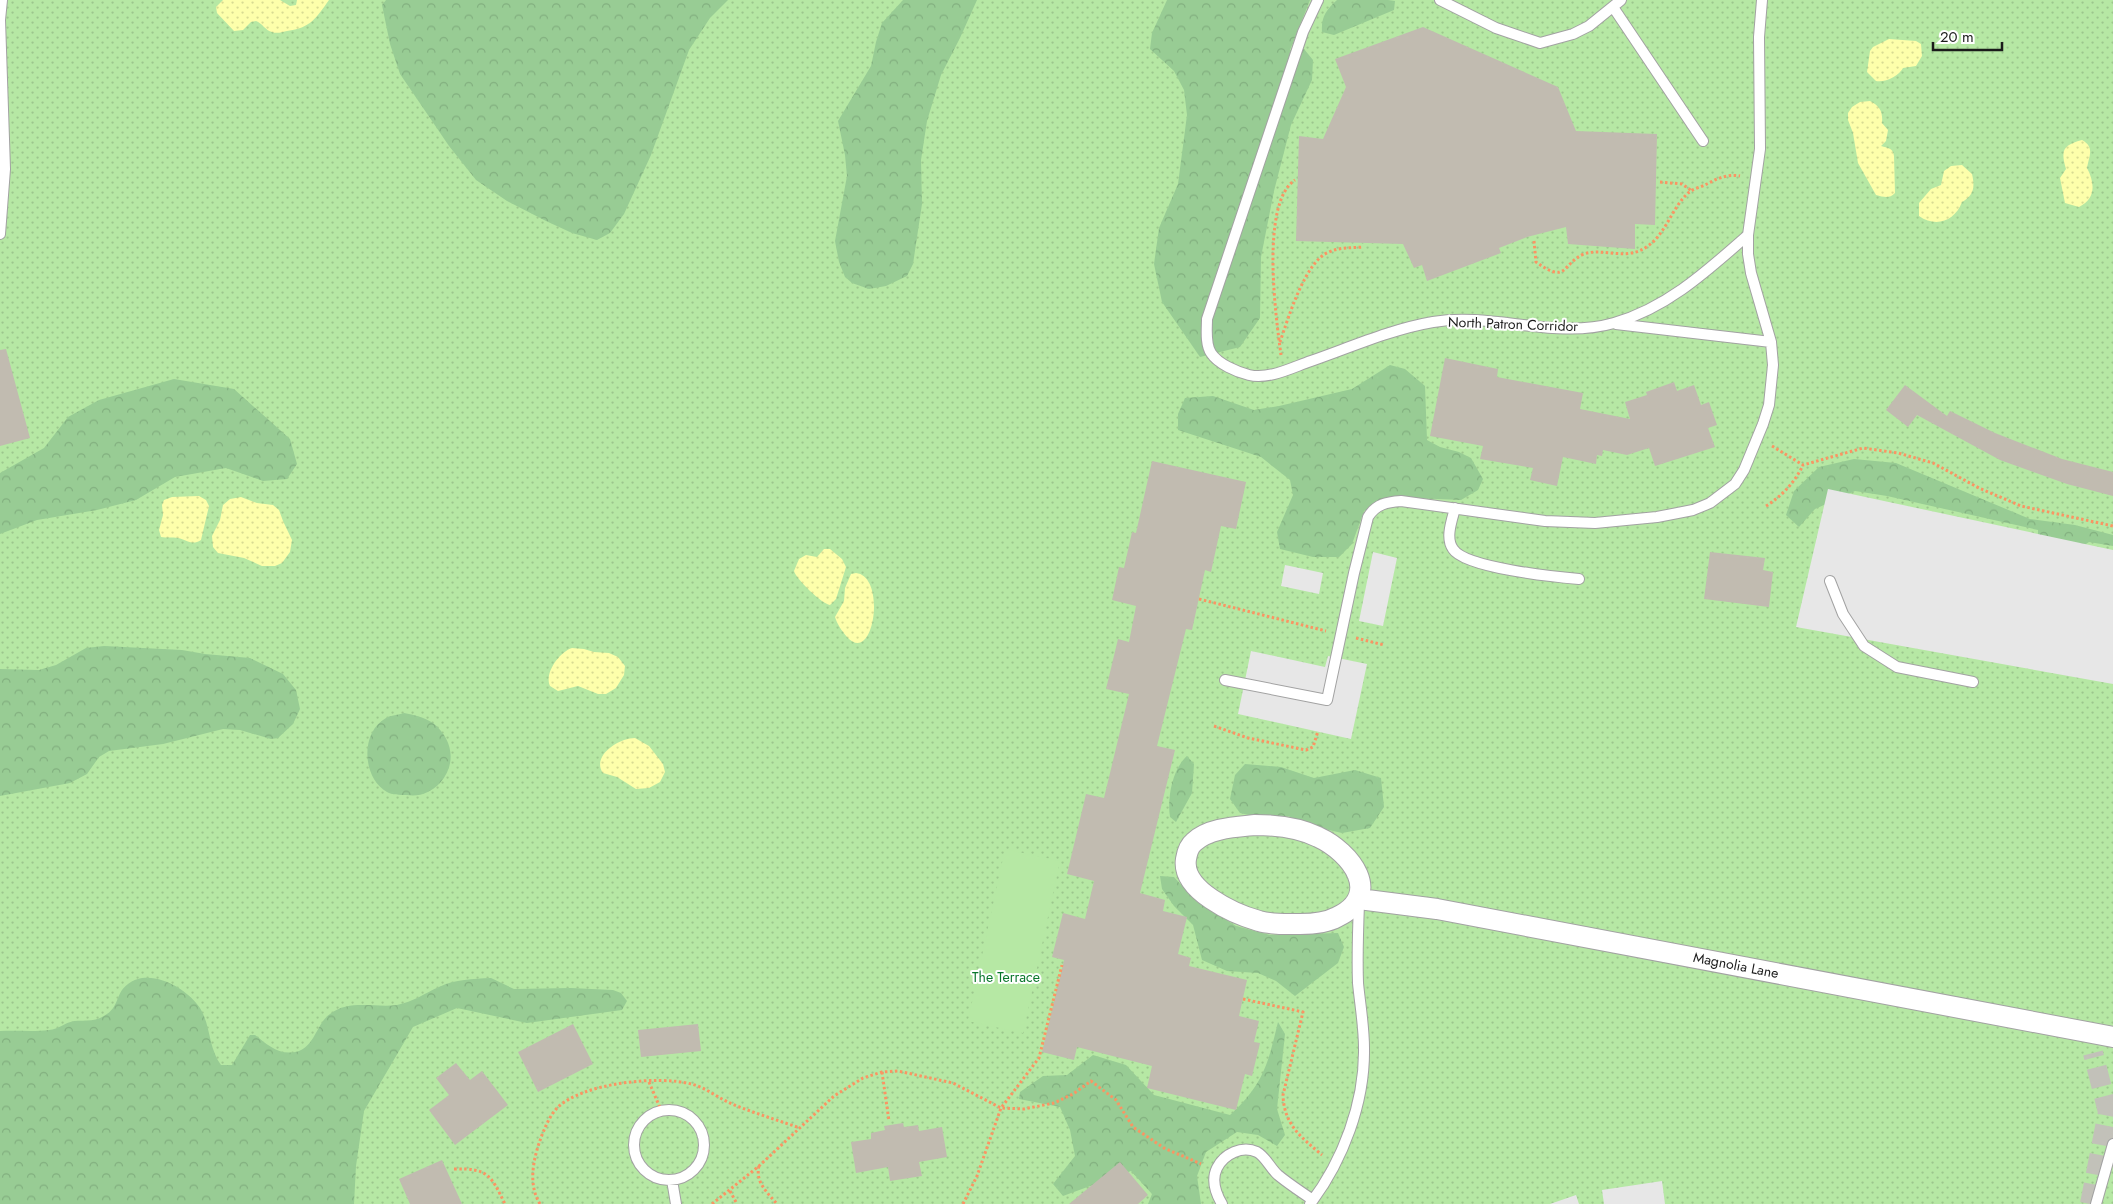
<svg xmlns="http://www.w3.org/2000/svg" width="2113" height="1204" viewBox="0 0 2113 1204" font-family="Jost,sans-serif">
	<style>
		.grass { fill: url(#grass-dots) }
		.forest { fill: url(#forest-crowns) }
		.sand { fill: url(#sand-dots) }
		.garden { fill: #b6e8a4 }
		.parking { fill: #e7e7e7 }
		.building { fill: #c1bbb0 }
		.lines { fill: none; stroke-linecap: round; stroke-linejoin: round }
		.minor-tunnel { stroke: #c2c1b9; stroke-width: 20; stroke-dasharray: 20 10; stroke-linecap: butt }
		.service-casing { stroke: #a2a2a2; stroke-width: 12 }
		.minor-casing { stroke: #a2a2a2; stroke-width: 22 }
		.path { stroke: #fa9563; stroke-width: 3; stroke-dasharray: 2.5 2.5; stroke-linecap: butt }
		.service { stroke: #fff; stroke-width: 10 }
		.minor { stroke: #fff; stroke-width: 20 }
		.labels { text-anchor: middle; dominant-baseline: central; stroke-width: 4; stroke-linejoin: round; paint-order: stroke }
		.street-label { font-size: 14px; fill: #1b1b1b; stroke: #fff }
		.park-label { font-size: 14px; fill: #0a772c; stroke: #fff }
	</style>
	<defs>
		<pattern id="grass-dots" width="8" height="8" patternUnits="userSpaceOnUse" patternTransform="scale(1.25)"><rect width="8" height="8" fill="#b6e8a4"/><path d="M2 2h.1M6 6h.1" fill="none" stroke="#9cc68d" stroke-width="1.8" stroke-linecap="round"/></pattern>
		<pattern id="forest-crowns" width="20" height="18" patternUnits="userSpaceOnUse" patternTransform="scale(1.25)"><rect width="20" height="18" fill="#98cc94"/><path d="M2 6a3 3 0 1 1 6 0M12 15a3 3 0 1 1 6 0" fill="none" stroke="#82af7f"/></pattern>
		<pattern id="sand-dots" width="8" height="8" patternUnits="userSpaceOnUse" patternTransform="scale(1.25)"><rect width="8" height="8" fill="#fdffab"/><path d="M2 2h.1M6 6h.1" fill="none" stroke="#d8da93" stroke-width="1.8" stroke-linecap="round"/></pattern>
	</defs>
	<rect width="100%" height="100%" fill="#ecebe0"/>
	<path class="grass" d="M 0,0 L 2113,0 L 2113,1204 L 0,1204 Z"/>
	<path class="forest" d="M 386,0 L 728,0 L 710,18 L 689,50 L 651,155 L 624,214 L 610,233 L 597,240 L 572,233 L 546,221 L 507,201 L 476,180 L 449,146 L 400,74 L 390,44 L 382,5 Z
		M 903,0 L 977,0 L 960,38 L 941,75 L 927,121 L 921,160 L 922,204 L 913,264 L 907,276 L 886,286 L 869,289 L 852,283 L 845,277 L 839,262 L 835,241 L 847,176 L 845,155 L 838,121 L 871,66 L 876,42 L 882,23 Z
		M 1167,0 L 1310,0 L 1290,50 L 1304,49 L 1313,60 L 1312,80 L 1291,125 L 1274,191 L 1261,257 L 1260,318 L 1240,347 L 1200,357 L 1162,302 L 1154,264 L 1159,228 L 1178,184 L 1187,115 L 1184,90 L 1174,71 L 1150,49 L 1152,33 Z
		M 1337,0 L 1388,0 L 1395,1 L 1394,10 L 1334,35 L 1322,32 C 1321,17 1326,10 1337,0 Z
		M 1390,365 L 1405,369 L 1425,386 L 1427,440 L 1440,447 L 1459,452 L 1471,458 L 1483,479 L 1478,490 L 1461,500 L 1390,497 L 1364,511 L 1352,544 L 1339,557 L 1313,557 L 1280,549 L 1277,532 L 1293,495 L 1290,480 L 1261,457 L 1178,430 L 1178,414 L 1185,398 L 1213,396 L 1254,410 L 1279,406 L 1352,389 Z
		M 174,379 L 234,389 L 290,439 L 297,464 L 287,479 L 263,481 L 226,468 L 175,477 L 136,500 L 97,510 L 37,520 L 0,534 L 0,473 L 44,448 L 68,417 L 99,400 Z
		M 1854,459 L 1896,463 L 2030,519 L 2075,525 L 2113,535 L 2113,546 L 2089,542 L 2065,558 L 2038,552 L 2038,530 L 1887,496 L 1855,491 L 1815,509 L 1799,527 L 1786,515 L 1794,491 L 1819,467 Z
		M 104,646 L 182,650 L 205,654 L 250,658 L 283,674 L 296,690 L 300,709 L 293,724 L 278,738 L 271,739 L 240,730 L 223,729 L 163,744 L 109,751 L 99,757 L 87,774 L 70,783 L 0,796 L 0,669 L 39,670 L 56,665 L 86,648 Z
		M 404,713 C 414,715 424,717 433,723 C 453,739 457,764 440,783 C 430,793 420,797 406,795 C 400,795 392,795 387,792 C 362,778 360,732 386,718 C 391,715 398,715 404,713 Z
		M 1187,756 L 1194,764 L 1192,793 L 1176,822 L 1170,817 C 1167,799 1172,769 1187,756 Z
		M 1245,764 L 1281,767 L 1314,778 L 1355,770 L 1381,778 L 1384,807 L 1370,828 L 1342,833 L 1311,826 L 1288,816 L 1258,817 L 1240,813 L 1230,799 L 1235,775 Z
		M 1160,876 L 1174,877 L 1196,901 L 1236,926 L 1270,935 L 1338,933 L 1344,947 L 1338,963 L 1295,996 L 1276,981 L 1258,973 L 1227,971 L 1202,960 L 1193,925 L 1174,906 L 1162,889 Z
		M 491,978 L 514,989 L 571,988 L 613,990 L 621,993 L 627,1001 L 622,1010 L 527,1023 L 457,1008 L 413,1027 L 364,1111 L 356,1166 L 354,1204 L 0,1204 L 0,1031 C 16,1030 33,1032 49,1030 C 59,1029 64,1023 74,1021 C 83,1020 91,1022 100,1018 C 121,1009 114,994 128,984 C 150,967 187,988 200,1008 C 211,1026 208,1047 221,1065 L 232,1065 L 250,1035 L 255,1035 C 268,1045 280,1057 299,1051 C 315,1045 317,1023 330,1014 C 349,999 375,1008 397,1005 C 413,1002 425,993 439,987 C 456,979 472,979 491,978 Z
		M 1278,1022 L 1285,1034 L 1277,1109 L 1285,1135 L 1277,1146 L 1258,1135 L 1237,1132 L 1206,1152 L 1197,1176 L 1201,1204 L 1148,1204 L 1152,1194 L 1131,1171 L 1063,1196 L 1053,1184 L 1075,1156 L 1070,1130 L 1060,1107 L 1019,1099 L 1020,1092 L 1043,1076 L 1067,1075 L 1093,1055 L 1126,1065 L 1154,1095 L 1230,1115 C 1263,1085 1268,1064 1278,1022 Z"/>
	<path class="sand" d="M 223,0 L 280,0 L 290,6 L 296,5 L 297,0 L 329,0 C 316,18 311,28 287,31 C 283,32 276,34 272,32 C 266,31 262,23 256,21 L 251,22 L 243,30 L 234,31 L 217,13 L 216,7 Z
		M 1889,39 L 1916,41 L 1921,44 L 1922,56 L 1916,66 L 1903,68 C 1899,76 1885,83 1876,81 L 1867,72 L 1870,51 L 1873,47 Z
		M 1870,101 C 1880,106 1883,112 1882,123 L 1888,130 L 1886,141 L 1881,146 C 1888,148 1893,148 1894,156 L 1895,193 C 1889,199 1884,197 1876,195 L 1858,163 L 1853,133 L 1848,120 L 1848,113 L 1852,107 L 1860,102 Z
		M 2082,140 C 2095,147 2089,156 2087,168 C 2095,183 2096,199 2079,207 L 2065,203 L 2060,178 L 2066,169 C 2060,149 2064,145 2082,140 Z
		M 1962,165 L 1972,174 C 1975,187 1974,195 1962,202 C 1955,221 1936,228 1919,216 L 1919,203 L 1931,189 L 1941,185 L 1944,171 L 1951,166 Z
		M 199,496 L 206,500 L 209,506 L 201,540 C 192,546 187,540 178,538 C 172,537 167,538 161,537 L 159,530 L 163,515 L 162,505 L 164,500 L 172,497 Z
		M 241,497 L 257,503 L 273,505 L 279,510 L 283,521 L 292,540 L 290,552 L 282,563 L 275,566 L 262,566 L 244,558 L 218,553 L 213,547 L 212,536 L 220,520 L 223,505 L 230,499 Z
		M 824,549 L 830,549 L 842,559 L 846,567 L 836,599 L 830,605 C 822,604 796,579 794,571 L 799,559 L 806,555 L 817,557 Z
		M 856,573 C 887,576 874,667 847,637 C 842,631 837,624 835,617 L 844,601 L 845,588 L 851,574 Z
		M 572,648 L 584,649 L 594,652 L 609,653 L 618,657 L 625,666 L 624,675 L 616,688 L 606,694 L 598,694 L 578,686 L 558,691 L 550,686 C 544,674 559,652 572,648 Z
		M 635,738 L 649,746 L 663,764 L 665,772 L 660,782 L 649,788 L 636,789 L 617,777 L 603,773 C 591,756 619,738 635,738 Z"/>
	<path class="garden" d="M 1005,849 L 1060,861 L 1023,1033 L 968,1021 Z"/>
	<path class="parking" d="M 1828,489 L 2113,550 L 2113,684 L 1796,627 Z
		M 1373,552 L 1397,558 L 1383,626 L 1359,621 Z
		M 1285,565 L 1323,573 L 1319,594 L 1281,586 Z
		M 1251,651 L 1325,667 L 1328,656 L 1367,664 L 1351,739 L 1238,714 Z
		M 1662,1181 L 1665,1204 L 1604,1204 L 1602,1190 Z
		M 1576,1195 L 1579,1204 L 1550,1204 Z"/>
	<path class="building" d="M 1423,27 L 1558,87 L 1576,131 L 1657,134 L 1655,225 L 1635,224 L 1635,249 L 1568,244 L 1566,227 L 1527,237 L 1499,248 L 1501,253 L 1427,281 L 1422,265 L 1414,268 L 1403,244 L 1296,241 L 1299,136 L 1323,139 L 1346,87 L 1335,59 Z
		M 6,349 L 30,438 L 0,446 L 0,350 Z
		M 1445,358 L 1498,369 L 1497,377 L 1583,393 L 1580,409 L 1630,419 L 1625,402 L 1647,395 L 1646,392 L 1674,382 L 1677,391 L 1694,385 L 1701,405 L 1709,402 L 1717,425 L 1708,428 L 1715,447 L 1655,466 L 1649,448 L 1627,455 L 1603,450 L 1602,456 L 1597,455 L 1596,464 L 1563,457 L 1557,486 L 1530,480 L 1533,468 L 1480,459 L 1483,446 L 1430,436 Z
		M 1905,385 L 1947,416 L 1950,411 L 1995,433 L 2062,459 L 2113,472 L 2113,496 L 2067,484 L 2000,460 L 1917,415 L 1908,427 L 1886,410 Z
		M 1152,461 L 1246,482 L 1236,529 L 1221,526 L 1211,572 L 1205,570 L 1192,630 L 1186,629 L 1157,746 L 1175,750 L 1140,893 L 1165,900 L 1163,911 L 1187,917 L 1178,954 L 1191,958 L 1189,966 L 1247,980 L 1239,1016 L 1259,1021 L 1254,1042 L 1260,1043 L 1252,1076 L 1245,1074 L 1236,1110 L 1147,1088 L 1152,1066 L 1077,1047 L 1074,1060 L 1042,1052 L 1064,960 L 1052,957 L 1063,913 L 1085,919 L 1094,881 L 1067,874 L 1086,794 L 1104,798 L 1129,694 L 1106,689 L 1118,639 L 1129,642 L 1136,606 L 1112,600 L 1119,567 L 1124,568 L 1132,532 L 1136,533 Z
		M 1710,552 L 1765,558 L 1763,570 L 1773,572 L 1769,607 L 1704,599 Z
		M 573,1024 L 593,1064 L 538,1092 L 518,1052 Z
		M 698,1024 L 701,1051 L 641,1057 L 638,1030 Z
		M 456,1063 L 470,1080 L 482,1071 L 508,1105 L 455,1145 L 429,1110 L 449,1095 L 436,1078 Z
		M 903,1123 L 904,1127 L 918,1125 L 919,1131 L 942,1127 L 947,1157 L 919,1162 L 922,1176 L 890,1181 L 888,1167 L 856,1173 L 851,1142 L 871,1139 L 871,1133 L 885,1130 L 884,1126 Z
		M 442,1160 L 462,1204 L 410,1204 L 399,1179 Z
		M 1120,1162 L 1148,1195 L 1138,1204 L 1069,1204 Z"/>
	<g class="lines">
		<path class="minor-tunnel" d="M 2090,1204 L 2108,1112 L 2093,1053"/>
		<defs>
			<path id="service" d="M 1318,0 L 1303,32 L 1207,319 C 1207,329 1205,344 1211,353 C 1218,364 1237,372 1249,375 C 1269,380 1293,367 1311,361 C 1351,347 1392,329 1433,322 C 1493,312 1555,340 1614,323 C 1667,308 1707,271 1748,235
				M 1440,0 L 1496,28 L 1540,43 L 1573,34 L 1589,26 L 1621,0
				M 1613,7 L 1703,141
				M 0,234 L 5,169 L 0,20 L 2,0
				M 1616,324 L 1771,342
				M 1455,508 C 1452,520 1445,538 1453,549 C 1465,568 1556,577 1579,579
				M 1830,581 L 1843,614 L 1864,646 L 1897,667 L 1973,682
				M 1225,680 L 1327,700 L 1354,573 L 1368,517 C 1376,504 1387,502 1401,501 L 1545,521 L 1595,523 L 1657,517 L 1693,510 L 1710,503 L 1735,484 L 1744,470 L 1763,424 L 1769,405 L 1773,365 L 1771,342 L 1751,273 L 1748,254 L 1748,235 L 1760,149 L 1759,37 L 1762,0
				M634 1145a35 35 0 1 1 70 0a35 35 0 1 1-70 0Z
				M 672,1180 L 676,1204
				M 1222,1204 C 1215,1192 1211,1180 1217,1168 C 1224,1154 1242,1145 1257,1152 C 1266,1157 1270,1168 1278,1175 C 1289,1184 1301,1192 1313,1200
				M 1310,1204 C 1343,1161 1365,1102 1364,1048 C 1364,1026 1360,1004 1358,983 C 1357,957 1358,929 1359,903
				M 2096,1204 L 2113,1144"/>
			<path id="minor" d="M 1255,825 C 1277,825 1298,827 1318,837 C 1351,852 1384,895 1337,917 C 1326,923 1313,924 1300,924 C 1286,924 1272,925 1259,921 C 1234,914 1181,890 1186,859 C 1187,853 1189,846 1194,842 C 1209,828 1236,827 1255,825 Z
				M 1359,899 L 1437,909 L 2113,1037"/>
		</defs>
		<use href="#service" class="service-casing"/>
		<use href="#minor" class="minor-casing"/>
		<path class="path" d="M 1660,182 L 1682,184 L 1692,191
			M 1534,241 L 1536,262 C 1568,285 1561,264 1584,254 C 1603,247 1626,262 1648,246 C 1666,233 1671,210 1687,194 C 1692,189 1701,187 1707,184 C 1718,178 1728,174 1740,176
			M 1280,342 C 1288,319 1305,261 1329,252 C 1340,247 1351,248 1363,247
			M 1281,355 C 1276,318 1260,203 1295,180
			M 1772,446 L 1803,465 L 1863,448 L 1898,453 L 1933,463 L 1979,488 L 2021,506 L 2113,526
			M 1766,506 C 1782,496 1795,482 1803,465
			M 1199,599 L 1326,631
			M 1356,638 L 1384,645
			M 1214,726 L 1248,738 L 1306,750 L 1313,747 L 1318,731
			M 1243,999 L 1303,1012 L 1283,1095 C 1284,1125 1301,1137 1322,1155
			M 882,1072 L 889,1121
			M 649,1082 L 661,1110
			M 759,1166 C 755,1182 767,1192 777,1204
			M 454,1169 C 489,1168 491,1176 505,1204
			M 730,1191 L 737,1204
			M 540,1204 C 527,1183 534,1156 542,1135 C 546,1125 550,1116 557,1108 C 582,1083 658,1075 691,1084 C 705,1087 718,1098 732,1104 C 754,1113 777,1120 800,1128
			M 712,1204 L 759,1166 L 834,1096 L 863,1078 L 882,1072 L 898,1071 L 953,1083 L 1001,1108 L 1024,1109 L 1054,1103 L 1073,1094 L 1091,1081 L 1116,1100 L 1133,1127 L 1164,1148 L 1201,1164
			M 963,1204 L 977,1176 L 1001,1108 L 1039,1058 L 1062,965"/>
		<use href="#service" class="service"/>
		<use href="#minor" class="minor"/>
	</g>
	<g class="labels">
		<g class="street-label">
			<text transform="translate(1513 324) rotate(2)">North Patron Corridor</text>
			<text transform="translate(1736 965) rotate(11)">Magnolia Lane</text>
		</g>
		<g class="park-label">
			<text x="1006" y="977">The Terrace</text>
		</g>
	</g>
	<path d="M1933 42v8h69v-8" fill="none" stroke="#1b1b1b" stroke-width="2.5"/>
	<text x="1940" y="42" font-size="15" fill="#1b1b1b" stroke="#ffffff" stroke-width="4" paint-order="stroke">20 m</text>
</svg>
